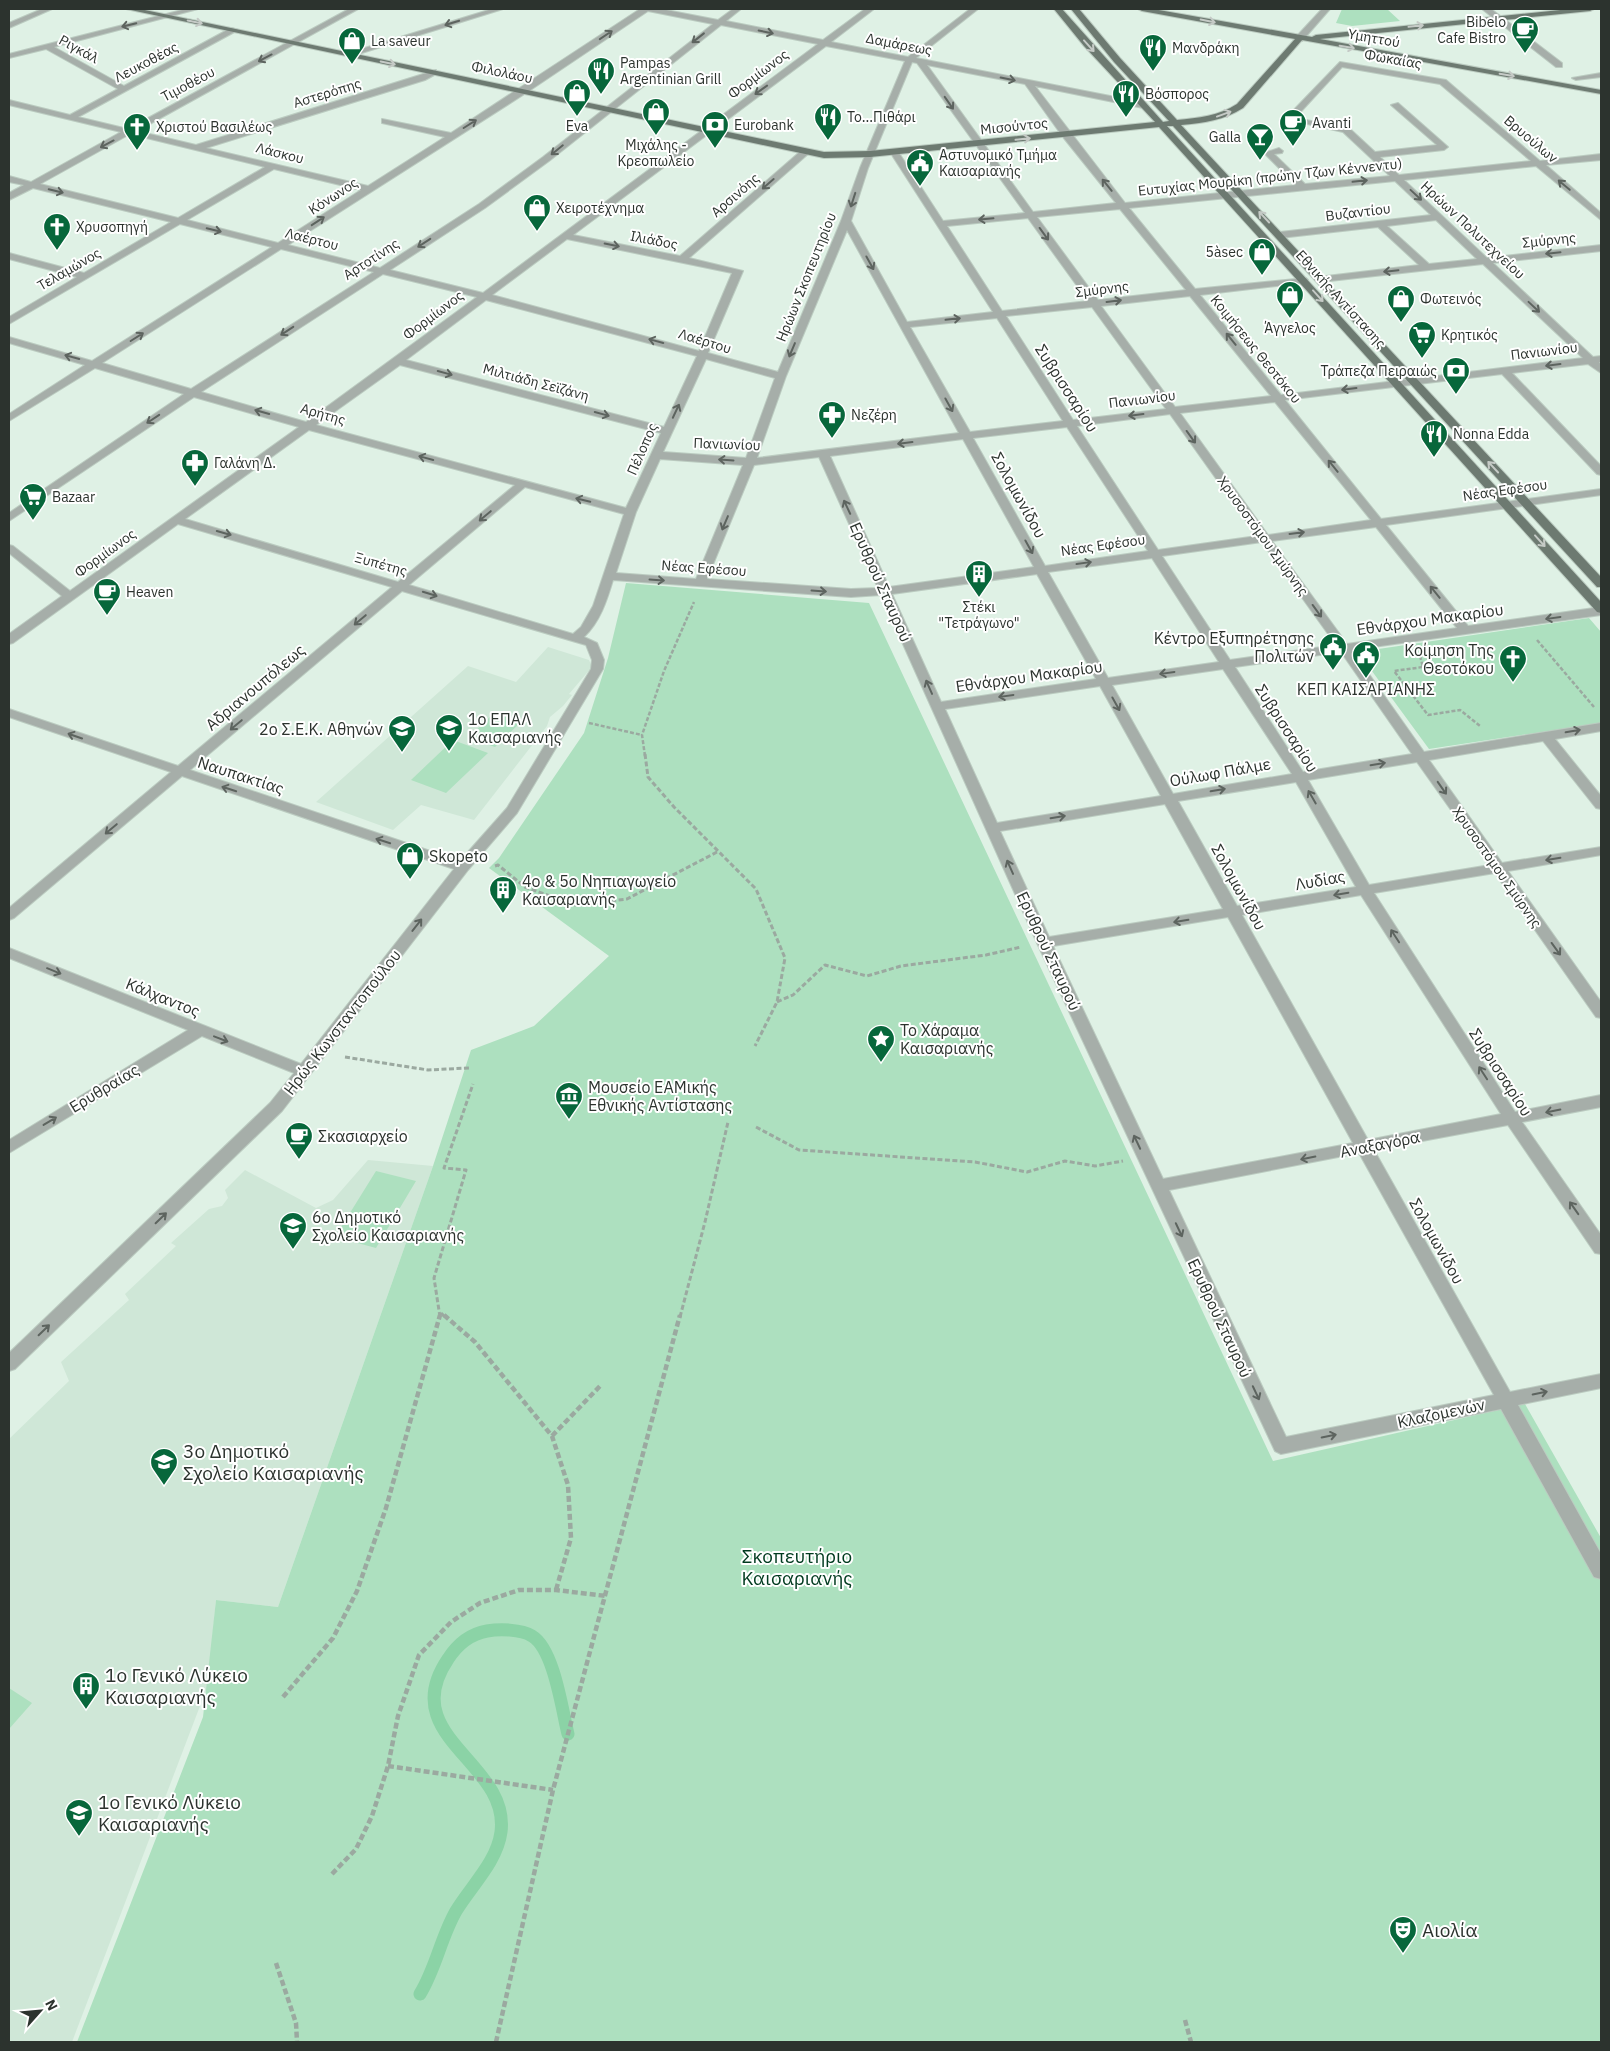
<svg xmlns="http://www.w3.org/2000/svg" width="1610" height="2051" viewBox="0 0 1610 2051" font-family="'IBM Plex Sans',sans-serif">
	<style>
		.built { fill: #cfe7d7 }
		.green { fill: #ade0bf }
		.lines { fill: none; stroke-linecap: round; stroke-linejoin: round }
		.stream { stroke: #8bd3a6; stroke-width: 13 }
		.minor-casing { stroke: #bbcbc0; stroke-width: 2 }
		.major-casing { stroke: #bbcbc0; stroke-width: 2 }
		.path-far2 { stroke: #9ba9a0; stroke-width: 2.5; stroke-dasharray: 4 2; stroke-linecap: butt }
		.path-far1 { stroke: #9ba9a0; stroke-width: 3; stroke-dasharray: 5 2.5; stroke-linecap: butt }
		.path { stroke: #9ba9a0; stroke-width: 4.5; stroke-dasharray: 6 3; stroke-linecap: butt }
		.minor { fill: #a6aea9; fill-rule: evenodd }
		.major { fill: #6d7a71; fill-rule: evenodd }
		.oneway { stroke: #c5cac6 }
		.oneway2 { stroke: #5d645f }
		.labels { text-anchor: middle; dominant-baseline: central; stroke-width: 4; stroke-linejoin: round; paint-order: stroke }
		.far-poi-label { font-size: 14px; fill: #2c332e; stroke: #fff; text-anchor: start }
		.far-street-label { font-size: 14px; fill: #2c332e; stroke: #fff }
		.street-label { font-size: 16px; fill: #2c332e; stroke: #fff }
		.poi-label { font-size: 16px; fill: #2c332e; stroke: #fff; text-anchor: start }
		.near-poi-label { font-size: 19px; fill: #2c332e; stroke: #fff; text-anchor: start }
		.near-park-label { font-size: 19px; fill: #003b1f; stroke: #fff }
	</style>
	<rect width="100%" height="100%" fill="#dff1e5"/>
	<path class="built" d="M 548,647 L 589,660 L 592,667 L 569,694 L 572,695 L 563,706 L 550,717 L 547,726 L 474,820 L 421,805 L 393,830 L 316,802 L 468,666 L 516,682 Z
		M 368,1160 L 433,1166 L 278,1607 L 216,1600 L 208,1685 L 72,2042 L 9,2042 L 9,1439 L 69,1381 L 61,1362 L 129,1300 L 125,1294 L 176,1246 L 171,1243 L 209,1209 L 222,1206 L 228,1198 L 225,1190 L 245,1170 L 316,1208 L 333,1200 Z"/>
	<path class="green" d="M 1342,9 L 1387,9 L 1400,21 L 1352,26 L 1336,23 Z
		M 626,583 L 869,603 L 1273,1461 L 1525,1404 L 1601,1538 L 1601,2042 L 77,2042 L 203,1717 L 216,1600 L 278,1607 L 433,1166 L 471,1050 L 534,1026 L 609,956 L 489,868 L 499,858 L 584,733 L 608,658 Z
		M 1589,618 L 1601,632 L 1601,723 L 1429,749 L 1358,652 Z
		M 494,713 L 521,722 L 495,747 L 468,738 Z
		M 453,740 L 488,753 L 446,793 L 411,780 Z
		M 376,1171 L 416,1181 L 376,1248 L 335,1237 Z
		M 9,1688 L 32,1703 L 9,1729 Z"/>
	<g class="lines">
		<path class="stream" d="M 420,1994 C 436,1968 441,1937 456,1911 C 471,1886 497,1862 501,1832 C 510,1762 395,1737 448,1659 C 457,1645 470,1634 487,1631 C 499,1629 521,1629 532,1636 C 554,1649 562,1710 568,1734"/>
		<defs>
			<path id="minor" d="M 42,9 L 52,9 L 9,28 L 9,23 Z
				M 186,9 L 198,9 L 54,47 L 124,86 L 231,28 L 238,30 L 78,117 L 128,129 L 349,9 L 358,9 L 137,131 L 196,145 L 436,70 L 436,74 L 425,80 L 206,148 L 368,186 L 445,137 L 382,123 L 382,119 L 451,133 L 640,9 L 661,9 L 718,20 L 733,9 L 741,9 L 726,21 L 823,40 L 865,9 L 874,9 L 831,42 L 908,57 L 970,9 L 978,9 L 916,58 L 1146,103 L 1146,107 L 1143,108 L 1035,86 L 1125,203 L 1296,185 L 1264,153 L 1279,148 L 1283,151 L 1282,153 L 1274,154 L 1305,184 L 1390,176 L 1343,132 L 1285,119 L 1340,62 L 1446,80 L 1540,161 L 1601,154 L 1601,160 L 1546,165 L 1601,213 L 1601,220 L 1536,166 L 1404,180 L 1487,258 L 1601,245 L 1601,251 L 1493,263 L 1593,357 L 1601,356 L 1601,362 L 1599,362 L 1601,365 L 1601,373 L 1588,364 L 1512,373 L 1601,466 L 1601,475 L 1597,474 L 1502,374 L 1285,400 L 1381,519 L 1601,489 L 1601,495 L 1386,525 L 1468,626 L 1601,607 L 1601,615 L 1352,650 L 1424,752 L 1601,723 L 1601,731 L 1555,739 L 1601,796 L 1601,809 L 1596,808 L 1543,741 L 1429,760 L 1502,863 L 1601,847 L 1601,855 L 1508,871 L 1601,1002 L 1601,1018 L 1596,1017 L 1495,873 L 1374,893 L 1515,1112 L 1601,1095 L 1601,1107 L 1522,1122 L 1601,1235 L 1601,1254 L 1595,1253 L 1508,1125 L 1374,1150 L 1510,1392 L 1601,1374 L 1601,1388 L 1518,1405 L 1601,1554 L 1601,1579 L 1594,1577 L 1501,1409 L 1281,1454 L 1275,1451 L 1037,943 L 881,595 L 851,597 L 613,580 C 607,600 600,622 584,637 L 597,643 L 604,660 L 603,669 L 517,813 L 468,870 L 282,1111 L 15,1369 L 9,1371 L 9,1353 L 270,1103 L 294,1073 L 202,1036 L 9,1153 L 9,1140 L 188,1030 L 9,958 L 9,948 L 301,1064 L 454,869 L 182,776 L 14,918 L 9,920 L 9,908 L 171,772 L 9,717 L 9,709 L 178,766 L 392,587 L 178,524 L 13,643 L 9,644 L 9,634 L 62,596 L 9,553 L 9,545 L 13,546 L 70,591 L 299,427 L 194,397 L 9,521 L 9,513 L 184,394 L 95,368 L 9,421 L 9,414 L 85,365 L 9,343 L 9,337 L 92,361 L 272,247 L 180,224 L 9,324 L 9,317 L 77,277 L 9,259 L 9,253 L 84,273 L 171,222 L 33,188 L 9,200 L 9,193 L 24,185 L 9,182 L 9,176 L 31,182 L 121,132 L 9,105 L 9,100 L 70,115 L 118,89 L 46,49 L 9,58 L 9,54 ZM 648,11 L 713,24 L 543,157 L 479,204 L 380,268 L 288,245 L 526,93 ZM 721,25 L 818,44 L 483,293 L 390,270 L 485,208 L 549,161 ZM 826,46 L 905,61 L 860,168 L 841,221 L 778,372 L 708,353 L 743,271 L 689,258 L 808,154 L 808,150 L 802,150 L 680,256 L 573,235 ZM 912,62 L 917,63 L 1025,213 L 943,221 L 897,150 L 890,152 L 993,312 L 907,322 L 851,221 L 868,168 ZM 927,65 L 1025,84 L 1063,137 L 1116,203 L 1033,212 ZM 1342,67 L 1440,84 L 1531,161 L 1399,175 L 1380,157 L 1444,150 L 1448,147 L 1398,103 L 1391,105 L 1437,145 L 1375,152 L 1349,128 L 1295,118 ZM 130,134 L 265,167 L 178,218 L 40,184 ZM 274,169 L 361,190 L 278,243 L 187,220 ZM 1395,181 L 1431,215 L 1280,232 L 1275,235 L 1280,238 L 1378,227 L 1419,265 L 1318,277 L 1318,281 L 1321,282 L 1483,264 L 1583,358 L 1281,395 L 1200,295 L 1303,283 L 1308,280 L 1306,278 L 1195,289 L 1129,208 ZM 1120,209 L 1186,290 L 1098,300 L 1037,217 ZM 1028,218 L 1088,301 L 1002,311 L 947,226 ZM 1436,220 L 1477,259 L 1429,264 L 1387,226 ZM 847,230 L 959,433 L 757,458 L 786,376 ZM 567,239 L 732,273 L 699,351 L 492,295 ZM 281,249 L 374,272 L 191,389 L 102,363 ZM 383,274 L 477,297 L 306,422 L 201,392 ZM 1190,296 L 1271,396 L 1175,407 L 1101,306 ZM 486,300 L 697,356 L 664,427 L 406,360 ZM 1092,307 L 1166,409 L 1073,420 L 1006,316 ZM 997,318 L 1063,421 L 970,432 L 910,327 ZM 706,359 L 775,378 L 746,458 L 663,452 ZM 400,365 L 661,433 L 626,508 L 316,425 ZM 1275,402 L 1371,520 L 1268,535 L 1180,413 ZM 1170,414 L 1257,536 L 1158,550 L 1077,426 ZM 1067,427 L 1148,551 L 1045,566 L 973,438 ZM 309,430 L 515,485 L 398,582 L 185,519 ZM 963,439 L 1034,567 L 889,587 L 830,456 ZM 819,457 L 878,588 L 851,589 L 707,579 L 754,465 ZM 660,459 L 743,465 L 696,579 L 616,573 L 636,512 ZM 525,487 L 624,514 L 593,606 L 581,627 L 573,634 L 409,585 ZM 1376,527 L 1457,628 L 1347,644 L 1272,541 ZM 1262,542 L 1336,645 L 1230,660 L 1162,556 ZM 1152,558 L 1219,662 L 1108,678 L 1048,572 ZM 1037,574 L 1096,679 L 941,702 L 892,594 ZM 402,591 L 586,645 L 592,660 L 591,669 L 507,808 L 460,861 L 190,770 ZM 1341,652 L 1412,754 L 1303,772 L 1235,667 ZM 1223,669 L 1292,774 L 1173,794 L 1112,685 ZM 1100,686 L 1161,796 L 997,823 L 945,709 ZM 1417,762 L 1490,865 L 1369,885 L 1308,780 ZM 1296,782 L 1356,887 L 1237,906 L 1178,801 ZM 1165,804 L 1223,909 L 1049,937 L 1000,831 ZM 1361,895 L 1501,1114 L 1368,1140 L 1242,915 ZM 1228,917 L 1353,1143 L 1163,1179 L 1053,946 ZM 1359,1153 L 1494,1395 L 1286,1437 L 1169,1190 Z
				M 492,9 L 503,9 L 352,56 L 345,54 Z
				M 1322,9 L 1330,9 L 1302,41 L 1296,41 L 1296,37 Z
				M 1482,9 L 1491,9 L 1562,63 L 1562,67 L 1556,67 Z
				M 1601,73 L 1601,77 L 1576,80 L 1572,78 Z"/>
			<path id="major" d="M 126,9 L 140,9 L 824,152 L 870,151 L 1155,122 L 1084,46 L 1054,9 L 1062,9 L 1163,122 L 1169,121 L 1114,62 L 1071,9 L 1079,9 L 1120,58 L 1177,120 C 1198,118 1219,116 1237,104 L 1295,39 L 1142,11 L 1138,9 L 1153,9 L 1312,37 L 1316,35 L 1570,9 L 1594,9 L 1590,11 L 1320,39 L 1601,90 L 1601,94 L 1302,40 L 1243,108 C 1225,120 1203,123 1181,125 L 1601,577 L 1601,587 L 1597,587 L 1173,126 L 1167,126 L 1601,602 L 1601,613 L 1597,612 L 1159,127 L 870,157 L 824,158 Z"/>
		</defs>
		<use href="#minor" class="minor-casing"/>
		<use href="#major" class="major-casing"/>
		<path class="path-far2" d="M 1537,640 L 1594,707
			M 1420,656 L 1423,667 L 1394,671 L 1428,715 L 1460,710 L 1480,726
			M 589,723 L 642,735
			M 645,756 L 642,735 L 664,671 L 694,602"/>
		<path class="path-far1" d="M 645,754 L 648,777 L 674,807 L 756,889 L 785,958 L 777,1002 L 755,1046
			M 495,866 L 498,865 L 525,887 L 575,905 L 627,899 L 719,851
			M 777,1002 L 793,995 L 825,965 L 867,976 L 901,966 L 986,955 L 1021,947
			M 345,1057 L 428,1070 L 469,1068
			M 756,1127 L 799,1150 L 975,1162 L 1027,1172 L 1065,1161 L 1095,1166 L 1123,1161
			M 441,1313 L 445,1317
			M 440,1317 L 434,1278 L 466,1170 L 444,1168 L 473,1084
			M 680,1317 L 705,1222 L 728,1122"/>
		<path class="path" d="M 444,1315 L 475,1342 L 552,1436 L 568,1485 L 571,1538 L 556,1590
			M 552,1436 L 601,1385
			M 283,1697 L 333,1638 L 357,1591 L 386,1508 L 440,1315
			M 388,1766 L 553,1790
			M 332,1874 L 356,1849 L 372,1816 L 388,1766 L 398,1716 L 419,1655 L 451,1622 L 480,1603 L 519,1590 L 556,1590 L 606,1596
			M 276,1963 L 296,2023 L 297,2042
			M 1185,2020 L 1191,2042
			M 496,2042 L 553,1790 L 680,1315"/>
		<use href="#minor" class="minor"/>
		<use href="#major" class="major"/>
	</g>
	<defs><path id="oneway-shaft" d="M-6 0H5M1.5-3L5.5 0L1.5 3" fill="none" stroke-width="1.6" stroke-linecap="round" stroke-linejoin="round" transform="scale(1.25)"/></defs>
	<g class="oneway">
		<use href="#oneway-shaft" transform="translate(1208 21) rotate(11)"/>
		<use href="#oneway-shaft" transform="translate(195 22) rotate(12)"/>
		<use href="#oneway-shaft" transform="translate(1416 26) rotate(-6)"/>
		<use href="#oneway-shaft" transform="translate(1089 46) rotate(48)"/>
		<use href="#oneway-shaft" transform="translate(1347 47) rotate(10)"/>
		<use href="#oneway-shaft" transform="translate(388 63) rotate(12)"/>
		<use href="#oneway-shaft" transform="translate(1507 75) rotate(10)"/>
		<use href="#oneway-shaft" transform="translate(1224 114) rotate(-20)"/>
		<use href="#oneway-shaft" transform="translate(1023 139) rotate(-6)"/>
		<use href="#oneway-shaft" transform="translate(1264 217) rotate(-133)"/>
		<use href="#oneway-shaft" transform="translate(1318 296) rotate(48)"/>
		<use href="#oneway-shaft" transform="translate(1493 467) rotate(-133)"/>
		<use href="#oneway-shaft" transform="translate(1540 541) rotate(48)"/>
	</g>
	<g class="oneway2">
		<use href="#oneway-shaft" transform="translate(452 23) rotate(163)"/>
		<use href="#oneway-shaft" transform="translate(129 25) rotate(166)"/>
		<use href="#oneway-shaft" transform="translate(766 32) rotate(12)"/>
		<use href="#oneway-shaft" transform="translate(606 35) rotate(-34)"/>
		<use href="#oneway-shaft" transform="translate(698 38) rotate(142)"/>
		<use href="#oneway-shaft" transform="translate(265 58) rotate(152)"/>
		<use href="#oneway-shaft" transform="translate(1008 79) rotate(11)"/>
		<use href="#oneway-shaft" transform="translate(761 90) rotate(144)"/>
		<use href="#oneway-shaft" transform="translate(949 103) rotate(55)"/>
		<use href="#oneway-shaft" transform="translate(470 124) rotate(-32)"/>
		<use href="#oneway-shaft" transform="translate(107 144) rotate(152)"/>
		<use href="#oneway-shaft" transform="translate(557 150) rotate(141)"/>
		<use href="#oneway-shaft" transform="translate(1360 181) rotate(-6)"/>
		<use href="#oneway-shaft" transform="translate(768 184) rotate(139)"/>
		<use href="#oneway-shaft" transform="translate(1107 185) rotate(-129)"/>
		<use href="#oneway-shaft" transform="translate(1564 185) rotate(-140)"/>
		<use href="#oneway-shaft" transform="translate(56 191) rotate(14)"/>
		<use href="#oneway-shaft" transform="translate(1416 195) rotate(43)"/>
		<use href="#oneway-shaft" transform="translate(853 200) rotate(108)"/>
		<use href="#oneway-shaft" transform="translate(986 219) rotate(175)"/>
		<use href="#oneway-shaft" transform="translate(318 221) rotate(-33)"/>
		<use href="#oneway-shaft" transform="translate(214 230) rotate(13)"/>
		<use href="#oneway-shaft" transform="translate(1044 234) rotate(54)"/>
		<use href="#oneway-shaft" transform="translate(424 243) rotate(147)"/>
		<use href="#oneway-shaft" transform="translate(612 245) rotate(11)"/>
		<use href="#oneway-shaft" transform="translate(1553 253) rotate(174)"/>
		<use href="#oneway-shaft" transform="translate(870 263) rotate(61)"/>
		<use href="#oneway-shaft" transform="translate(1391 271) rotate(174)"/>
		<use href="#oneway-shaft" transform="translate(1114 301) rotate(-7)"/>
		<use href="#oneway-shaft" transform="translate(1534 307) rotate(43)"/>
		<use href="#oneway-shaft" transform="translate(953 319) rotate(-6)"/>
		<use href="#oneway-shaft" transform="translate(287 331) rotate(147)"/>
		<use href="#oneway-shaft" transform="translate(137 337) rotate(-32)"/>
		<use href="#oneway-shaft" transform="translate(1231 339) rotate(-129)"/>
		<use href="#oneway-shaft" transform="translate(656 341) rotate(-165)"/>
		<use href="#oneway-shaft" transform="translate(792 350) rotate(113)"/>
		<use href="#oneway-shaft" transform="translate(72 357) rotate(-165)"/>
		<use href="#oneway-shaft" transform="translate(1553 365) rotate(173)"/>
		<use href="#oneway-shaft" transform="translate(445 373) rotate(15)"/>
		<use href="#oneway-shaft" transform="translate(1349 389) rotate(173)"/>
		<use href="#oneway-shaft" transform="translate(949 405) rotate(61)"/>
		<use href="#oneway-shaft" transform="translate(676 411) rotate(-65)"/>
		<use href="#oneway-shaft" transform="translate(262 412) rotate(-164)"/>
		<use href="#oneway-shaft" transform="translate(602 414) rotate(15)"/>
		<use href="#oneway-shaft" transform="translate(1136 415) rotate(173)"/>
		<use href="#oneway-shaft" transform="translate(153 419) rotate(146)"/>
		<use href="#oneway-shaft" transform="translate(1191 437) rotate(54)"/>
		<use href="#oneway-shaft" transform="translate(905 443) rotate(173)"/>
		<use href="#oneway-shaft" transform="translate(426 458) rotate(-165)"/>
		<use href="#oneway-shaft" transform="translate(726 460) rotate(-176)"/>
		<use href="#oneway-shaft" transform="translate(1333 466) rotate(-129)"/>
		<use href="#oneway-shaft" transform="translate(583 500) rotate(-166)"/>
		<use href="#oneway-shaft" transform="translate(847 507) rotate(-115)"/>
		<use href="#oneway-shaft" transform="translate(485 516) rotate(140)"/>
		<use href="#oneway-shaft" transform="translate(725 523) rotate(113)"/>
		<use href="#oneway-shaft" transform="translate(224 533) rotate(16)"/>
		<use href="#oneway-shaft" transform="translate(1297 533) rotate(-7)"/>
		<use href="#oneway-shaft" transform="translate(1029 547) rotate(61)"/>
		<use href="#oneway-shaft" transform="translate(1084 563) rotate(-8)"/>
		<use href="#oneway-shaft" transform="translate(657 580) rotate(4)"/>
		<use href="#oneway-shaft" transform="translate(819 591) rotate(4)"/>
		<use href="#oneway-shaft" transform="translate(1435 592) rotate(-129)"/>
		<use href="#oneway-shaft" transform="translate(430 594) rotate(17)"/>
		<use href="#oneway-shaft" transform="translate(1317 611) rotate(54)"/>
		<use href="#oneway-shaft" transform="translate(1553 618) rotate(172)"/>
		<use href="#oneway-shaft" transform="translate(360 620) rotate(140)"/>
		<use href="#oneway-shaft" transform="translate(1167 673) rotate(172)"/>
		<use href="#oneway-shaft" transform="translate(929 687) rotate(-114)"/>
		<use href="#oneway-shaft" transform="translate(1006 696) rotate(172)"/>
		<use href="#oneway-shaft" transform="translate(1116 704) rotate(61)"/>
		<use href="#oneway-shaft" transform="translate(236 725) rotate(140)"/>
		<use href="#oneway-shaft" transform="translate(1573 731) rotate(-10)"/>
		<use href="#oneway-shaft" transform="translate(75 736) rotate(-161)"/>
		<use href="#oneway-shaft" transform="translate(1378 764) rotate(-9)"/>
		<use href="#oneway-shaft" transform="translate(1442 788) rotate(55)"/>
		<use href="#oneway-shaft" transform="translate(229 789) rotate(-162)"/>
		<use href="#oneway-shaft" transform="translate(1218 790) rotate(-10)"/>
		<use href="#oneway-shaft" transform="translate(1312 797) rotate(-120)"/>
		<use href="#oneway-shaft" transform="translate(1058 817) rotate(-9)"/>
		<use href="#oneway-shaft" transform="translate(111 829) rotate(140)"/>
		<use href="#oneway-shaft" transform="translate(383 841) rotate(-162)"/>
		<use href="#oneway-shaft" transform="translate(1553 859) rotate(171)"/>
		<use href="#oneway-shaft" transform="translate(1010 867) rotate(-114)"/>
		<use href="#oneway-shaft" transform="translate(1341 894) rotate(170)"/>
		<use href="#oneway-shaft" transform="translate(1181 921) rotate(171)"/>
		<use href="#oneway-shaft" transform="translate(417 925) rotate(-52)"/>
		<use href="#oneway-shaft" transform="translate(1395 936) rotate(-123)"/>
		<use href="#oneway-shaft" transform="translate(1556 949) rotate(54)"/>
		<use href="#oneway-shaft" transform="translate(54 971) rotate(22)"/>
		<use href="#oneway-shaft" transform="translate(221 1039) rotate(21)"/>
		<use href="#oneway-shaft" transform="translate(1483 1073) rotate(-123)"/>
		<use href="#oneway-shaft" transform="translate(1553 1111) rotate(169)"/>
		<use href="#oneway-shaft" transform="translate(50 1121) rotate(-31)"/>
		<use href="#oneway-shaft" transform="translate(1137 1142) rotate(-115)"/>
		<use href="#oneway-shaft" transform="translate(1308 1158) rotate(169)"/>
		<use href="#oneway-shaft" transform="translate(1574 1208) rotate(-125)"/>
		<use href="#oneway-shaft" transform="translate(161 1218) rotate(-44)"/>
		<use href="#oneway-shaft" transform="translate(1179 1230) rotate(65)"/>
		<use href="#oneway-shaft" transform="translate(44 1330) rotate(-44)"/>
		<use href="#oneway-shaft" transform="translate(1256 1393) rotate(65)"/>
		<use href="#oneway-shaft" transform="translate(1540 1393) rotate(-12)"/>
		<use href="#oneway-shaft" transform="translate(1329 1436) rotate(-12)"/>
	</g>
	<defs>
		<symbol id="cafe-pin" viewBox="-11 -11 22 30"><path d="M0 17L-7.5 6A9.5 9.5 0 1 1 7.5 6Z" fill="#07673b" stroke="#fff"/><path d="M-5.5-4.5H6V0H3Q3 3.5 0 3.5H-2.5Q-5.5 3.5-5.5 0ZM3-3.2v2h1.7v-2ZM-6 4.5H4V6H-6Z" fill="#fff"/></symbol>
		<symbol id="shop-pin" viewBox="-11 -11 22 30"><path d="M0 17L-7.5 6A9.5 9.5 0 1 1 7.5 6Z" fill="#07673b" stroke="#fff"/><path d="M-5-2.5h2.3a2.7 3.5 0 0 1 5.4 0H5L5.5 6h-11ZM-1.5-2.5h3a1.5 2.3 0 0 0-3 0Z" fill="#fff"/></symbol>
		<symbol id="restaurant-pin" viewBox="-11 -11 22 30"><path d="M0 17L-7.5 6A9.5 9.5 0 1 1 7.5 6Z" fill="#07673b" stroke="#fff"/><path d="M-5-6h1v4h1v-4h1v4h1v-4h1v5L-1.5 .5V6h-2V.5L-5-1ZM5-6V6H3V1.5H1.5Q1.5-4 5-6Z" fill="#fff"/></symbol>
		<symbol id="bank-pin" viewBox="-11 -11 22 30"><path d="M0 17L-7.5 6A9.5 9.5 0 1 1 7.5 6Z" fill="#07673b" stroke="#fff"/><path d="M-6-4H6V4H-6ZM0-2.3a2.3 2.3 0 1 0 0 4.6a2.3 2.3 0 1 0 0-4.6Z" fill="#fff"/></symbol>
		<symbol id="church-pin" viewBox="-11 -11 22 30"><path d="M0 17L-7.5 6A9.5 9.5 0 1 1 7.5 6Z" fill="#07673b" stroke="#fff"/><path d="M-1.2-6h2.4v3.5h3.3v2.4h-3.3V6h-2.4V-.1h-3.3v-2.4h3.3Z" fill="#fff"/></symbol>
		<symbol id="bar-pin" viewBox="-11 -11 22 30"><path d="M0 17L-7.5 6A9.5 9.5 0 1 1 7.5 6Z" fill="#07673b" stroke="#fff"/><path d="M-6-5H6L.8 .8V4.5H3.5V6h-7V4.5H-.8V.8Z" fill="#fff"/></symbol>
		<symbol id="civic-pin" viewBox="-11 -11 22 30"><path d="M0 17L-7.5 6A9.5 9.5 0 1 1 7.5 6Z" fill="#07673b" stroke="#fff"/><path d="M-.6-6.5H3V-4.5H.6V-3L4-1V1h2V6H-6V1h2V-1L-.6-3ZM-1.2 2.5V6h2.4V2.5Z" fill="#fff"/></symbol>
		<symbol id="supermarket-pin" viewBox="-11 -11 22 30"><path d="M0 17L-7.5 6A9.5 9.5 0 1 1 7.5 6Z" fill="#07673b" stroke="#fff"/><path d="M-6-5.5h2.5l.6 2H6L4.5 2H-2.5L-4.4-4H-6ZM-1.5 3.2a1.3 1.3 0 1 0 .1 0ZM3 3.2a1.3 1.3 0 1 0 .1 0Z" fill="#fff"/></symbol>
		<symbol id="pharmacy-pin" viewBox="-11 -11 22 30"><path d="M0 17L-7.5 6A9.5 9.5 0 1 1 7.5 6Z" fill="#07673b" stroke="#fff"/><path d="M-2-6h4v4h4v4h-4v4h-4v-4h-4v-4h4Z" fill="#fff"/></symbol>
		<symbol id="building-pin" viewBox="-11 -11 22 30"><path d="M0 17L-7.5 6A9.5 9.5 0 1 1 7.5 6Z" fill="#07673b" stroke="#fff"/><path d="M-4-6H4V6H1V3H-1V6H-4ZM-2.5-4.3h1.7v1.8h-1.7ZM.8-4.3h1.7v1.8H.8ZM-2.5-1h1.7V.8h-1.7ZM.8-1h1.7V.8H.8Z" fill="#fff"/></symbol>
		<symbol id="school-pin" viewBox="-11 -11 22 30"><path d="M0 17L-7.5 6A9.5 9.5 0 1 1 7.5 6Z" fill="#07673b" stroke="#fff"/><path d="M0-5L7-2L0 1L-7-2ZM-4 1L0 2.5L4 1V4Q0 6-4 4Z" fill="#fff"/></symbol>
		<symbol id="sight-pin" viewBox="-11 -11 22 30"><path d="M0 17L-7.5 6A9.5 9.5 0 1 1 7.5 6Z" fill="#07673b" stroke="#fff"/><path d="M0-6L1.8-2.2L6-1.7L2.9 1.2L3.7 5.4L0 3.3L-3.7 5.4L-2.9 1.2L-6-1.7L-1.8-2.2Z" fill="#fff"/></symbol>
		<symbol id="museum-pin" viewBox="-11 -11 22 30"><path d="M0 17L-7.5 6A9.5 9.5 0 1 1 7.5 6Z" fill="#07673b" stroke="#fff"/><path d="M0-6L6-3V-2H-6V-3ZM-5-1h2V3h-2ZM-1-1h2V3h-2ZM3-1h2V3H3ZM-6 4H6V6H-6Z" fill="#fff"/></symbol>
		<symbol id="theatre-pin" viewBox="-11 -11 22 30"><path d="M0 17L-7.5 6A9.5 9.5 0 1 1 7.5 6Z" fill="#07673b" stroke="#fff"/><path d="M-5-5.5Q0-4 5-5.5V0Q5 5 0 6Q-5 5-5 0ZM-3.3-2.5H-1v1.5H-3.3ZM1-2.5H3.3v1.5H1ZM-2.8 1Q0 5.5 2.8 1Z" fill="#fff"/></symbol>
	</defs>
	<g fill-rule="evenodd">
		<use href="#cafe-pin" x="1509" y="14" width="32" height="43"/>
		<use href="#shop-pin" x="336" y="25" width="32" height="43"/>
		<use href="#restaurant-pin" x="1137" y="32" width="32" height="43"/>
		<use href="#restaurant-pin" x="585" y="55" width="32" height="43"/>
		<use href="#shop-pin" x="561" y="77" width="32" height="43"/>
		<use href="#restaurant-pin" x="1110" y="78" width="32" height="43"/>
		<use href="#shop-pin" x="640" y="96" width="32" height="43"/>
		<use href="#restaurant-pin" x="812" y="101" width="32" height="43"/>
		<use href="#cafe-pin" x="1277" y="107" width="32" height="43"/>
		<use href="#bank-pin" x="699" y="109" width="32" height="43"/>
		<use href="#church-pin" x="121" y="111" width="32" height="43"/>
		<use href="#bar-pin" x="1244" y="121" width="32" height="43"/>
		<use href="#civic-pin" x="904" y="147" width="32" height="43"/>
		<use href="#shop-pin" x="521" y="192" width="32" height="43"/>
		<use href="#church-pin" x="41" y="211" width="32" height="43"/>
		<use href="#shop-pin" x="1246" y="236" width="32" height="43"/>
		<use href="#shop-pin" x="1274" y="279" width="32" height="43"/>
		<use href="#shop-pin" x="1385" y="283" width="32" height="43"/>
		<use href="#supermarket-pin" x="1406" y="319" width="32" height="43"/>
		<use href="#bank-pin" x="1440" y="355" width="32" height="43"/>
		<use href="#pharmacy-pin" x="816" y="399" width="32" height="43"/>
		<use href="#restaurant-pin" x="1418" y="418" width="32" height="43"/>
		<use href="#pharmacy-pin" x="179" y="447" width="32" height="43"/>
		<use href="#supermarket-pin" x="17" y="481" width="32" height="43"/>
		<use href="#building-pin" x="963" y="558" width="32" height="43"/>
		<use href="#cafe-pin" x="91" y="576" width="32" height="43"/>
		<use href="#civic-pin" x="1317" y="631" width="32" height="43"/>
		<use href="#civic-pin" x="1350" y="639" width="32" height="43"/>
		<use href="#church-pin" x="1497" y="643" width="32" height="43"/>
		<use href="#school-pin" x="433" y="712" width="32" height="43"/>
		<use href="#school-pin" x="386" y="713" width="32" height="43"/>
		<use href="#shop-pin" x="394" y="840" width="32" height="43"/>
		<use href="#building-pin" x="487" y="874" width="32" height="43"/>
		<use href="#sight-pin" x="865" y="1023" width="32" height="43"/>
		<use href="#museum-pin" x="553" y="1080" width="32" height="43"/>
		<use href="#cafe-pin" x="283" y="1120" width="32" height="43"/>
		<use href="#school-pin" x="277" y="1210" width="32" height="43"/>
		<use href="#school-pin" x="148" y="1446" width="32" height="43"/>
		<use href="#building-pin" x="70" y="1670" width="32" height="43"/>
		<use href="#school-pin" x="63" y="1797" width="32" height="43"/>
		<use href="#theatre-pin" x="1387" y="1914" width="32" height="43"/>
	</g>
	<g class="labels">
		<g class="far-poi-label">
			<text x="1506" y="22" text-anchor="end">Bibelo<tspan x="1506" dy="16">Cafe Bistro</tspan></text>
			<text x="371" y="41">La saveur</text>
			<text x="1172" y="48">Μανδράκη</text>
			<text x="620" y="63">Pampas<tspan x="620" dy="16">Argentinian Grill</tspan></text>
			<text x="1145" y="94">Βόσπορος</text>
			<text x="847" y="117">Το...Πιθάρι</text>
			<text x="1312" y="123">Avanti</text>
			<text x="734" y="125">Eurobank</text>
			<text x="577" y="126" text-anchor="middle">Eva</text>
			<text x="156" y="127">Χριστού Βασιλέως</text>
			<text x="1241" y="137" text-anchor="end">Galla</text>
			<text x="656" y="145" text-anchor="middle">Μιχάλης -<tspan x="656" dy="16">Κρεοπωλείο</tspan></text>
			<text x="939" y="155">Αστυνομικό Τμήμα<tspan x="939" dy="16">Καισαριανής</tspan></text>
			<text x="556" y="208">Χειροτέχνημα</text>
			<text x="76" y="227">Χρυσοπηγή</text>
			<text x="1243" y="252" text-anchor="end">5àsec</text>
			<text x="1420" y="299">Φωτεινός</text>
			<text x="1290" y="328" text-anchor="middle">Άγγελος</text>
			<text x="1441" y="335">Κρητικός</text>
			<text x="1437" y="371" text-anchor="end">Τράπεζα Πειραιώς</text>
			<text x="851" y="415">Νεζέρη</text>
			<text x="1453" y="434">Nonna Edda</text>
			<text x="214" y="463">Γαλάνη Δ.</text>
			<text x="52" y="497">Bazaar</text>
			<text x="126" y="592">Heaven</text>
			<text x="979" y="607" text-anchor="middle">Στέκι<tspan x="979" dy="16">"Τετράγωνο"</tspan></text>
		</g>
		<g class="far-street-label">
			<text transform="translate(1374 38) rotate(10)">Υμηττού</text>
			<text transform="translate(899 44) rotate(11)">Δαμάρεως</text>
			<text transform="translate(79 49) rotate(29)">Ριγκάλ</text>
			<text transform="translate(1393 59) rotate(10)">Φωκαίας</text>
			<text transform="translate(146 62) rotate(-28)">Λευκοθέας</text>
			<text transform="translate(502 72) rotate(12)">Φιλολάου</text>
			<text transform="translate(758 74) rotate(-37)">Φορμίωνος</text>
			<text transform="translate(188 84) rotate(-28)">Τιμοθέου</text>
			<text transform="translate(327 93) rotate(-17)">Αστερόπης</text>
			<text transform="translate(1014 126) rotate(-6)">Μισούντος</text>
			<text transform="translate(1531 139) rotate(40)">Βρυούλων</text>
			<text transform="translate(280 153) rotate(14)">Λάσκου</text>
			<text transform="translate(1270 177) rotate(-6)">Ευτυχίας Μουρίκη (πρώην Τζων Κέννεντυ)</text>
			<text transform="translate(735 195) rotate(-41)">Αρσινόης</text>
			<text transform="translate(333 196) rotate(-33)">Κόνωνος</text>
			<text transform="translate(1358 212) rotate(-7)">Βυζαντίου</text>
			<text transform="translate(1473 230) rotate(43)">Ηρώων Πολυτεχνείου</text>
			<text transform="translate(312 239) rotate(14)">Λαέρτου</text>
			<text transform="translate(654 240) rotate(11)">Ιλιάδος</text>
			<text transform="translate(1549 240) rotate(-6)">Σμύρνης</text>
			<text transform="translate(371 259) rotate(-33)">Αρτοτίνης</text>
			<text transform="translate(69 269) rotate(-30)">Τελαμώνος</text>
			<text transform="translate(806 277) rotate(-68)">Ηρώων Σκοπευτηρίου</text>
			<text transform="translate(1102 289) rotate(-7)">Σμύρνης</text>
			<text transform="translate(1341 299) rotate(48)">Εθνικής Αντίστασης</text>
			<text transform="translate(433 315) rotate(-37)">Φορμίωνος</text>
			<text transform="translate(705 341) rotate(17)">Λαέρτου</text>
			<text transform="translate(1256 349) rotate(51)">Κοιμήσεως Θεοτόκου</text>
			<text transform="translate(1544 351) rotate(-7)">Πανιωνίου</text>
			<text transform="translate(536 382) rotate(15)">Μιλτιάδη Σεϊζάνη</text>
			<text transform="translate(1142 399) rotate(-7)">Πανιωνίου</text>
			<text transform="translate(323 414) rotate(16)">Αρήτης</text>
			<text transform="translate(727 444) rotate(2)">Πανιωνίου</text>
			<text transform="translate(642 449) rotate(-66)">Πέλοπος</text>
			<text transform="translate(1505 490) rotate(-8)">Νέας Εφέσου</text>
			<text transform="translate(1263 536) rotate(54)">Χρυσοστόμου Σμύρνης</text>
			<text transform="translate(1103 545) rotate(-8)">Νέας Εφέσου</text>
			<text transform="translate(105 553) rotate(-36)">Φορμίωνος</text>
			<text transform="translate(381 564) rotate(16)">Ξυπέτης</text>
			<text transform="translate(704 568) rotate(4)">Νέας Εφέσου</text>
			<text transform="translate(1497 867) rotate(55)">Χρυσοστόμου Σμύρνης</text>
		</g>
		<g class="street-label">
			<text transform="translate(1067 388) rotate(57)">Συβρισσαρίου</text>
			<text transform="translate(1019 495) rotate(61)">Σολομωνίδου</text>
			<text transform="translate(881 582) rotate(66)">Ερυθρού Σταυρού</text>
			<text transform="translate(1430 619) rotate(-8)">Εθνάρχου Μακαρίου</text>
			<text transform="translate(1029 676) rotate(-8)">Εθνάρχου Μακαρίου</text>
			<text transform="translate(255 687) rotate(-40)">Αδριανουπόλεως</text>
			<text transform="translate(1287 728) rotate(57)">Συβρισσαρίου</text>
			<text transform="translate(1220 772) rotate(-10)">Ούλωφ Πάλμε</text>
			<text transform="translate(241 775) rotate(18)">Ναυπακτίας</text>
			<text transform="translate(1320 880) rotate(-10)">Λυδίας</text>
			<text transform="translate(1239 887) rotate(61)">Σολομωνίδου</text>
			<text transform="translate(1049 951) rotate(65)">Ερυθρού Σταυρού</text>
			<text transform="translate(163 997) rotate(22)">Κάλχαντος</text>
			<text transform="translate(342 1022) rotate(-52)">Ηρώς Κωνσταντοπούλου</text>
			<text transform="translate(1501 1072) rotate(57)">Συβρισσαρίου</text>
			<text transform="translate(104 1088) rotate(-31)">Ερυθραίας</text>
			<text transform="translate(1380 1144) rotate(-11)">Αναξαγόρα</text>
			<text transform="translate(1437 1241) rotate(61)">Σολομωνίδου</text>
			<text transform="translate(1220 1318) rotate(65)">Ερυθρού Σταυρού</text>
			<text transform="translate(1441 1413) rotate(-12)">Κλαζομενών</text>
		</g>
		<g class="poi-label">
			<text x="1314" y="638" text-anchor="end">Κέντρο Εξυπηρέτησης<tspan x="1314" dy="18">Πολιτών</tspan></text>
			<text x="1494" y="650" text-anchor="end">Κοίμηση Της<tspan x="1494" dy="18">Θεοτόκου</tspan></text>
			<text x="1366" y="689" text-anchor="middle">ΚΕΠ ΚΑΙΣΑΡΙΑΝΗΣ</text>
			<text x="468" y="719">1ο ΕΠΑΛ<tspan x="468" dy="18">Καισαριανής</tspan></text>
			<text x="383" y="729" text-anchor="end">2ο Σ.Ε.Κ. Αθηνών</text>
			<text x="429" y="856">Skopeto</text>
			<text x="522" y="881">4o &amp; 5ο Νηπιαγωγείο<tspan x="522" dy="18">Καισαριανής</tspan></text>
			<text x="900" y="1030">Το Χάραμα<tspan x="900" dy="18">Καισαριανής</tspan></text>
			<text x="588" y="1087">Μουσείο ΕΑΜικής<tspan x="588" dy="18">Εθνικής Αντίστασης</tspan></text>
			<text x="318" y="1136">Σκασιαρχείο</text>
			<text x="312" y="1217">6ο Δημοτικό<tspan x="312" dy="18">Σχολείο Καισαριανής</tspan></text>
		</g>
		<g class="near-poi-label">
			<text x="183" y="1451">3ο Δημοτικό<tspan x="183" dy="22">Σχολείο Καισαριανής</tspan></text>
			<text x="105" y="1675">1o Γενικό Λύκειο<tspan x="105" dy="22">Καισαριανής</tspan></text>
			<text x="98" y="1802">1ο Γενικό Λύκειο<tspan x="98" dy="22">Καισαριανής</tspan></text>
			<text x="1422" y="1930">Αιολία</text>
		</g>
		<g class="near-park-label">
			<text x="797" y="1556">Σκοπευτήριο<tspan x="797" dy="22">Καισαριανής</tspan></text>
		</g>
	</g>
	<rect width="1610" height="2051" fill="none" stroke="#2c332e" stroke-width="20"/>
	<g transform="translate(40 2011) rotate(63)" stroke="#ffffff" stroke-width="4" paint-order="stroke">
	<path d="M0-4L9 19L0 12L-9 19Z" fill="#2c332e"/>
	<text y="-8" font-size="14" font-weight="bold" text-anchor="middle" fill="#2c332e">N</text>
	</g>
</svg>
